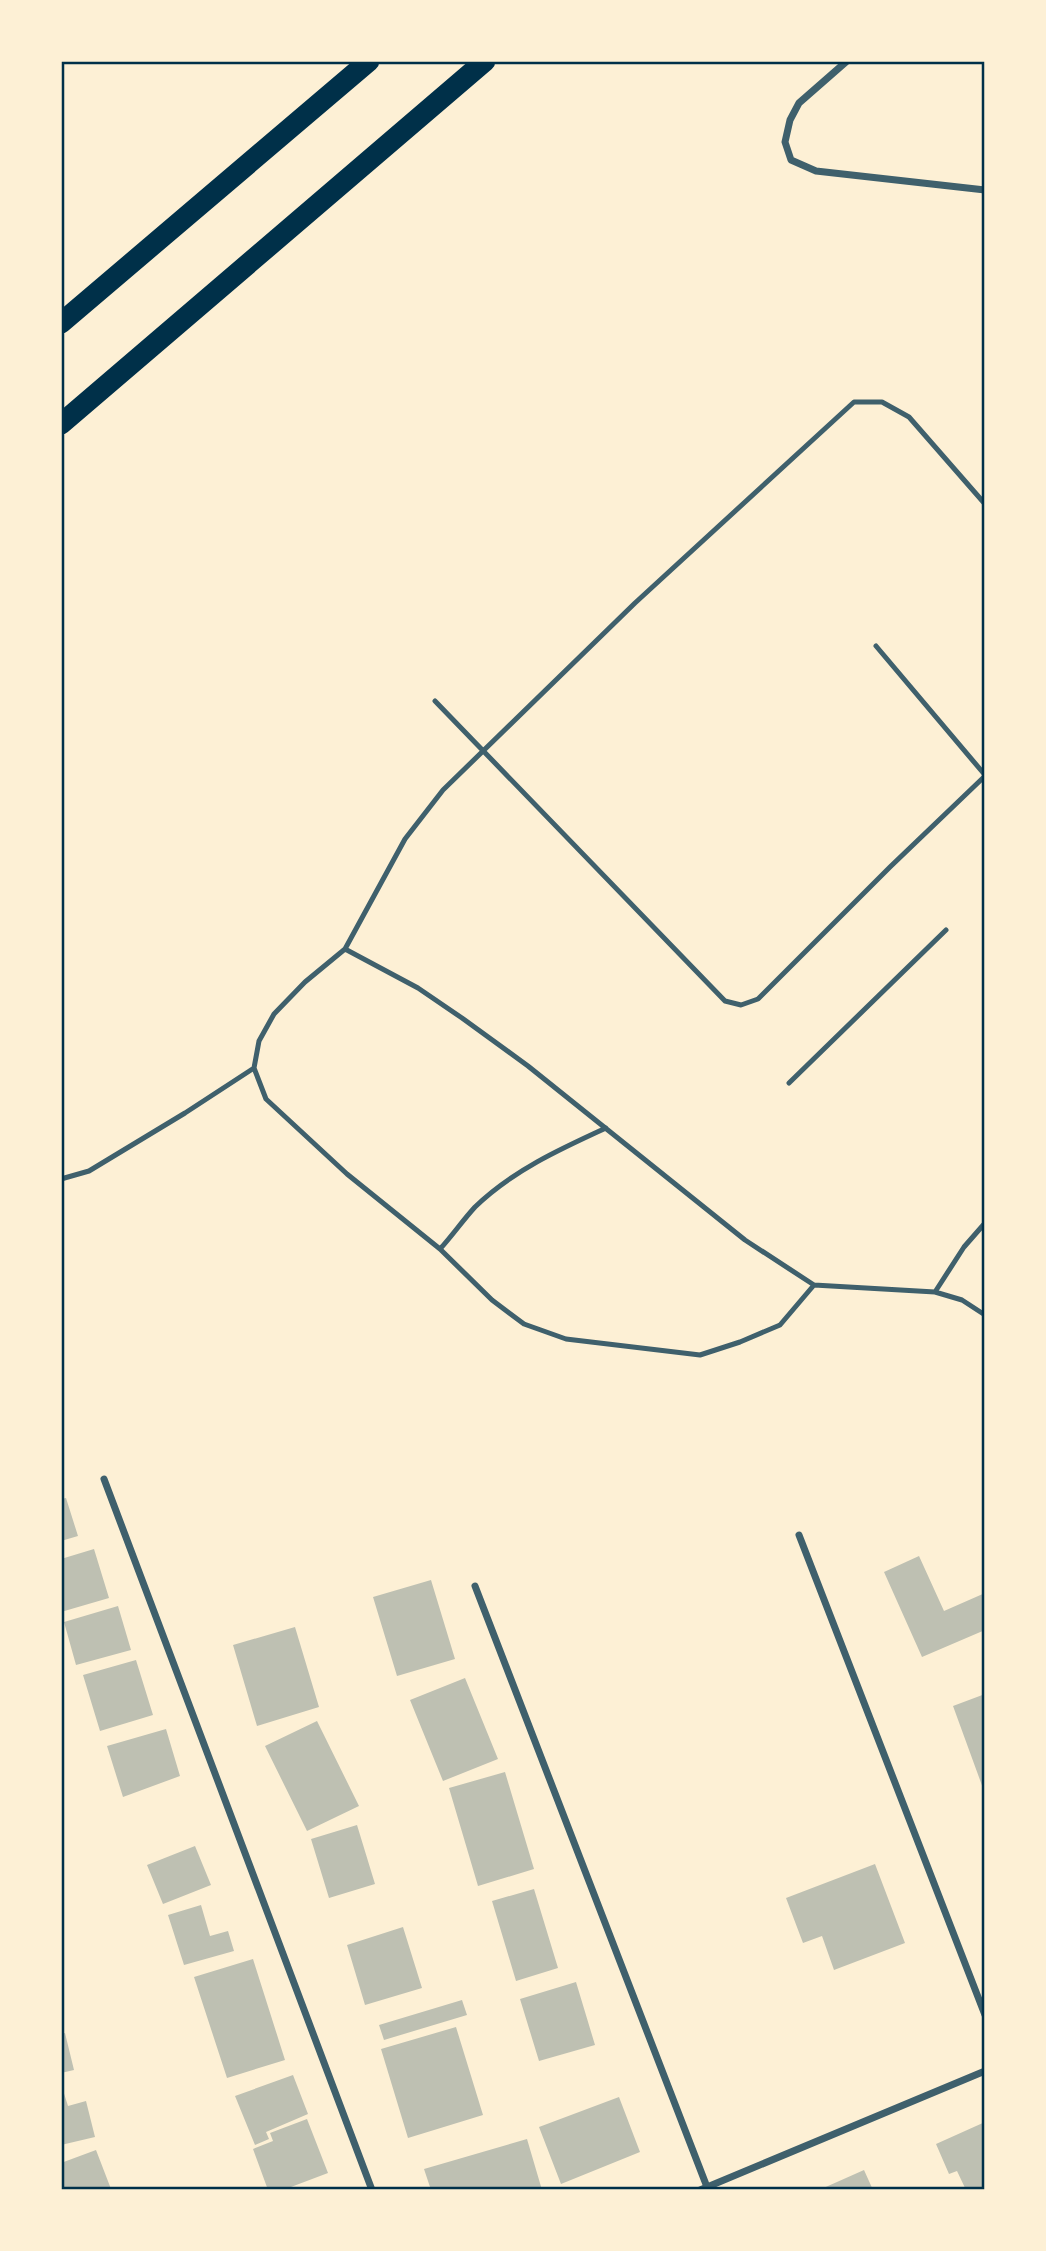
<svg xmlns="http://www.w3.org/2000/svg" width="1046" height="2251" viewBox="0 0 1046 2251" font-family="'IBM Plex Sans',sans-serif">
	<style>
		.building { fill: #bec0b2 }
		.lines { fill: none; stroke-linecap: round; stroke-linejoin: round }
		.service { stroke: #3f606c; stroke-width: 5 }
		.minor { stroke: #3f606c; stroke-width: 7 }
		.motorway { stroke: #003049; stroke-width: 21 }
		.neatline { fill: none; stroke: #003049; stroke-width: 2.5 }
	</style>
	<rect width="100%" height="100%" fill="#fdf0d5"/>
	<path class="building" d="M 66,1498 L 78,1536 L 61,1541 L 61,1499 Z
		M 94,1549 L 109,1598 L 61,1612 L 61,1559 Z
		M 919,1556 L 944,1611 L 985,1593 L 985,1630 L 922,1657 L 884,1572 Z
		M 431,1580 L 455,1659 L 397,1676 L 373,1597 Z
		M 118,1606 L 131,1650 L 76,1665 L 64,1622 Z
		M 295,1627 L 319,1707 L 257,1726 L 233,1645 Z
		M 136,1660 L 153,1715 L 100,1731 L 83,1675 Z
		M 465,1678 L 498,1759 L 443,1781 L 410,1700 Z
		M 985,1694 L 985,1791 L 984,1791 L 953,1706 Z
		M 317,1721 L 359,1806 L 307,1831 L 265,1746 Z
		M 166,1729 L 180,1776 L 123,1797 L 107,1746 Z
		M 505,1772 L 534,1869 L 478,1886 L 449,1788 Z
		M 357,1825 L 375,1884 L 329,1898 L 311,1839 Z
		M 195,1846 L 211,1885 L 163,1904 L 147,1865 Z
		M 875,1864 L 905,1943 L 834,1970 L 822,1936 L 803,1943 L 786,1898 Z
		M 534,1889 L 558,1968 L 516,1981 L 492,1901 Z
		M 201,1905 L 210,1936 L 228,1931 L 234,1951 L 184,1965 L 168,1915 Z
		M 403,1927 L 422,1988 L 365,2005 L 347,1945 Z
		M 253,1959 L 285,2060 L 227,2078 L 194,1977 Z
		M 576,1982 L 595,2045 L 539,2061 L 520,1999 Z
		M 462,2000 L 467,2015 L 384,2040 L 379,2025 Z
		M 456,2027 L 483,2115 L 408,2138 L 381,2049 Z
		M 65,2033 L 74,2070 L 61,2073 L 61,2034 Z
		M 293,2075 L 308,2114 L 266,2132 L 269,2139 L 255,2145 L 235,2096 Z
		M 61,2084 L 68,2106 L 86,2101 L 95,2137 L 61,2145 Z
		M 619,2097 L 640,2152 L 561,2184 L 539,2127 Z
		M 307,2119 L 328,2173 L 283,2190 L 268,2190 L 253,2149 L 273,2141 L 270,2133 Z
		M 985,2122 L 985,2186 L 976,2190 L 966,2190 L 957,2171 L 949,2174 L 936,2144 Z
		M 527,2139 L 542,2190 L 431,2190 L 424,2169 Z
		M 96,2150 L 111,2189 L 61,2190 L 61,2163 Z
		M 864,2170 L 873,2190 L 819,2190 Z"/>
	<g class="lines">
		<path class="service" d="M 876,646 L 985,775
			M 435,701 L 725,1001 L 741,1005 L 758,999 L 890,867 L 985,776
			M 345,949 L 405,839 L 443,790 L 635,603 L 854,402 L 882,402 L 909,417 L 985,504
			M 789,1083 L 946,930
			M 61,1179 L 89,1171 L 185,1113 L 254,1068
			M 440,1249 C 452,1236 463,1220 475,1207 C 512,1171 560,1149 606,1128
			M 814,1285 L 780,1325 L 740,1342 L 700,1355 L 566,1339 L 524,1324 L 492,1300 L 440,1249 L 347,1174 L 266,1099 L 254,1068 L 259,1041 L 274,1014 L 305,982 L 345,949 L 418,988 L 462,1018 L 528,1066 L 745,1240 L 814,1285 L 935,1292 L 962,1300 L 985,1315
			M 935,1292 L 964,1247 L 985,1223"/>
		<path class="minor" d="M 847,61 L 799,103 L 790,120 L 785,142 L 791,160 L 816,171 L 985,190
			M 104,1479 L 372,2190
			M 799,1535 L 985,2015
			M 475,1586 L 707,2187
			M 700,2190 L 985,2071"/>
		<path class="motorway" d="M 61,323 L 369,61
			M 61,424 L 485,61"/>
	</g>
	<rect width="1046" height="2251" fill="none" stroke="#fdf0d5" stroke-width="126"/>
	<rect x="63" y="63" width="920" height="2125" class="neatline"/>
</svg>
